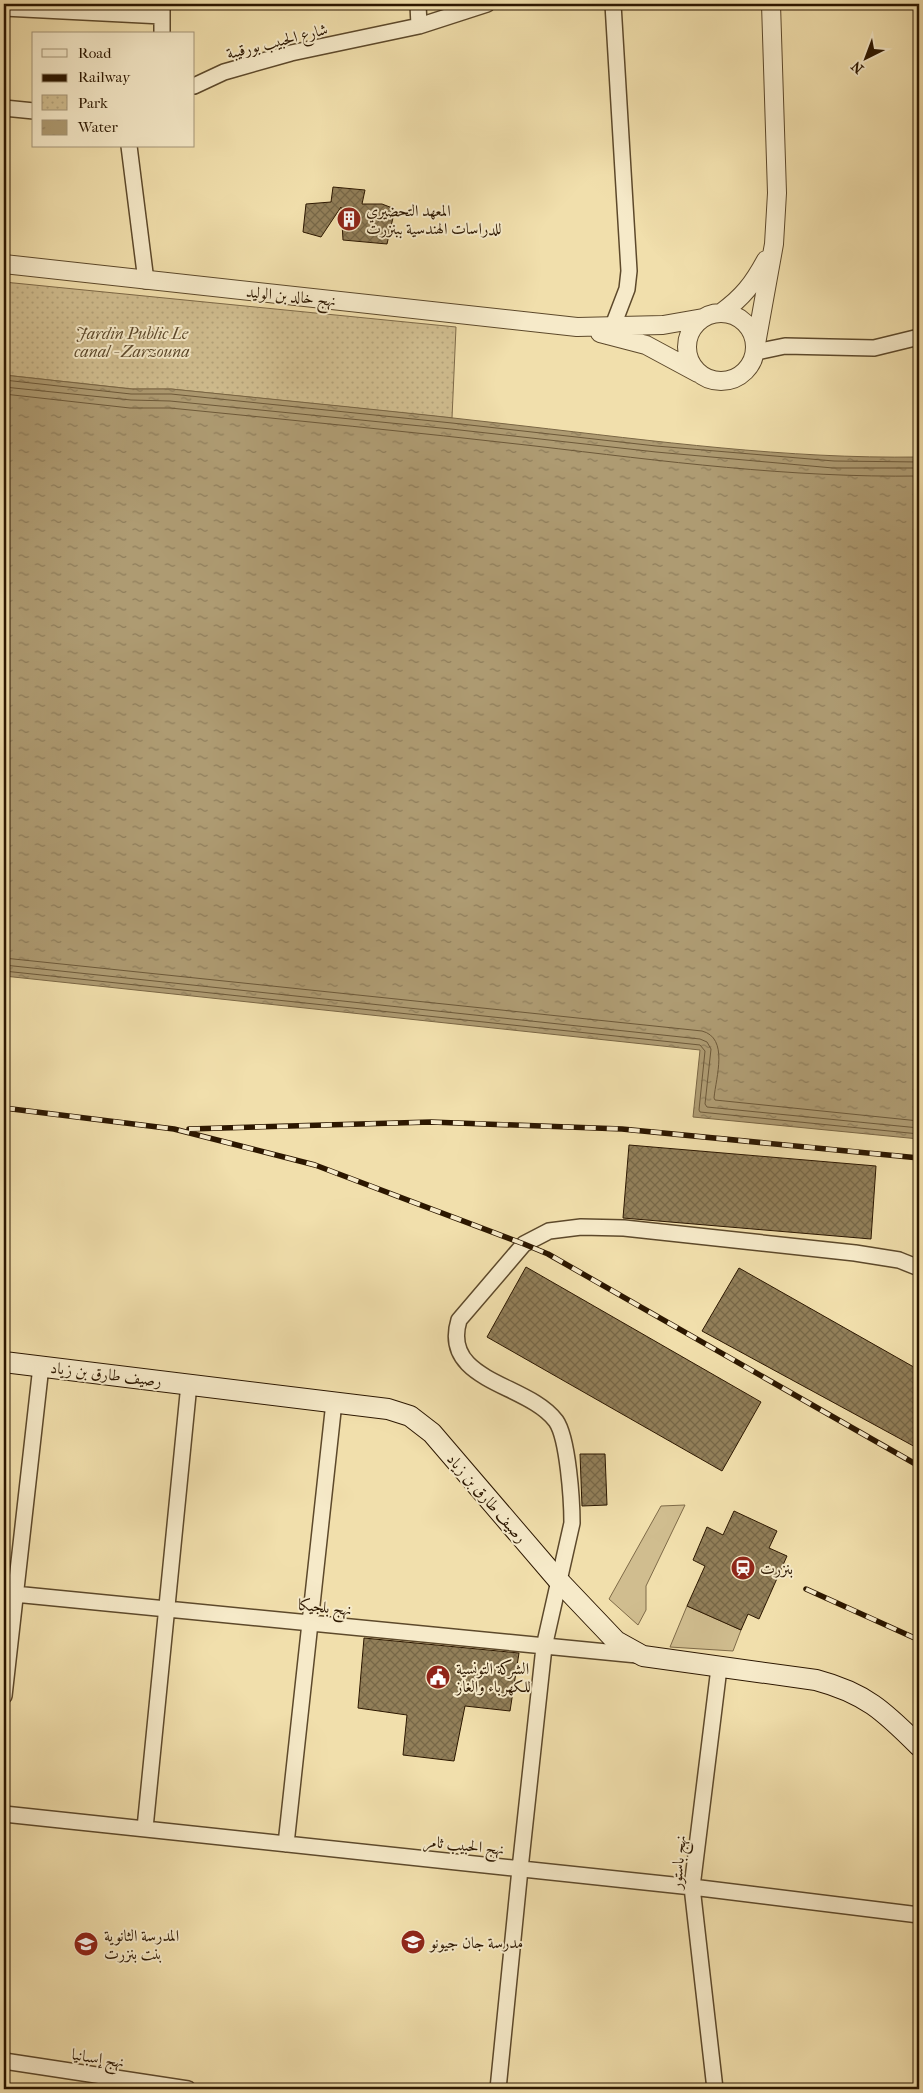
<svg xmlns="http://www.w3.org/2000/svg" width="923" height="2093" viewBox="0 0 923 2093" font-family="'IM FELL French Canon',Amiri,serif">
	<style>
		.grass { fill: #d0bd8f; stroke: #7e6a48 }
		.park { fill: url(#park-dots); stroke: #7e6a48 }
		.water { fill: url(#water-ripples); stroke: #7a6644 }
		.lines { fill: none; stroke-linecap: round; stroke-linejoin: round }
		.shore { stroke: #6d5939; stroke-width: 1 }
		.building { fill: url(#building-cross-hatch); stroke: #2c1700 }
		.minor-casing { stroke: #5d492b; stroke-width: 18 }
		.tertiary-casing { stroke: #5d492b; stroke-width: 20 }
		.secondary-casing { stroke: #2c1700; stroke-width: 22 }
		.minor { stroke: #f6eac9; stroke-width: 15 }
		.tertiary { stroke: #f6eac9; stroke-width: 18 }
		.secondary { stroke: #f6eac9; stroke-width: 20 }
		.rail-casing { stroke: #2c1700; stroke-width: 5.5 }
		.rail { stroke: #f6eac9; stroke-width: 4; stroke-dasharray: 11; stroke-linecap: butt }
		.labels { text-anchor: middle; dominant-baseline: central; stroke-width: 4; stroke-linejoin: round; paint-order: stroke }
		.street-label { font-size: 16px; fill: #2c1700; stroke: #f6eac9 }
		.poi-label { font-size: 16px; fill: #2c1700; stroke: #f6eac9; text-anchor: start }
		.park-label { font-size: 16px; font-style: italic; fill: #5d492b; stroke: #f6eac9 }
	</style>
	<defs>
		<pattern id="park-dots" width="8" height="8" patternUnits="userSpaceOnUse" patternTransform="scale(1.25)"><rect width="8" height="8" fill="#d0bd8f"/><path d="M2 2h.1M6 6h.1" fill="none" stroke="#b3a27a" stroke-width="1.8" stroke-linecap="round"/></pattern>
		<pattern id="water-ripples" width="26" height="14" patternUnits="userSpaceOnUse" patternTransform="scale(1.25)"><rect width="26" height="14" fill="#ae9b72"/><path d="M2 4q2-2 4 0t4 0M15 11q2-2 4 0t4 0" fill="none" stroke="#8e7d5b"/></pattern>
		<pattern id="building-cross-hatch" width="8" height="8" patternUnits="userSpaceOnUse" patternTransform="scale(1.25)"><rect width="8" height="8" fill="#927f59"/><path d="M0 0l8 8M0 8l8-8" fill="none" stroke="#776747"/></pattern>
	</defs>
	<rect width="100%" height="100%" fill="#f1dfac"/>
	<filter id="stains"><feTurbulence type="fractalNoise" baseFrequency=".004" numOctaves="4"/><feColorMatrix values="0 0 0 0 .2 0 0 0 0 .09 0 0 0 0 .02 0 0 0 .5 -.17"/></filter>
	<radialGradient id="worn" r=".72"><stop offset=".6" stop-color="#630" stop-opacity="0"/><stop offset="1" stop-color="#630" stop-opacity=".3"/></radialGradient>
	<path class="grass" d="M 685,1505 L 646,1586 L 646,1610 L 638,1625 L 609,1599 L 661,1506 Z
		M 687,1606 L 741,1630 L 733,1651 L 670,1647 Z"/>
	<path class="park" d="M 4,282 L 456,327 L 452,418 L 171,389 L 132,389 L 4,375 Z"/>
	<path class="water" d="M 4,375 L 132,389 L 171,389 C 288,401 406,412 524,426 C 655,441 787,459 919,457 L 919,1139 L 693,1117 L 700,1050 L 4,976 Z"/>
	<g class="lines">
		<path class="shore" d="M 4,380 L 131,394 L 171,394 L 452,423 L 656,446 L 834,461 L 919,462
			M 4,387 L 131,400 L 170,401 L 451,429 L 656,452 L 833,468 L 919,468
			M 4,394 L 130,408 L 170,408 C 291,420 413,432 535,446 C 662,461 791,478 919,476
			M 4,958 L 702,1031 C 729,1038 716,1077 714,1098 L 715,1100 L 919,1121
			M 4,965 L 700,1039 L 707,1042 L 711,1049 L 705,1104 L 707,1107 L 919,1128
			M 4,971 L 700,1045 L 705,1051 L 699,1110 L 700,1112 L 919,1134"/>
	</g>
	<path class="building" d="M 333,187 L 365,190 L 362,204 L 382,204 L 395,209 L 387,244 L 343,240 L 341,207 L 321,237 L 303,232 L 306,204 L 331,202 Z
		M 629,1145 L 876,1166 L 871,1239 L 623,1218 Z
		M 526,1267 L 761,1402 L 722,1471 L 487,1337 Z
		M 739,1268 L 919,1370 L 919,1449 L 702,1331 Z
		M 580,1454 L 605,1454 L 607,1505 L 582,1506 Z
		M 734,1511 L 777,1531 L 769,1548 L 787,1556 L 759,1619 L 748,1614 L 741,1630 L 687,1606 L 705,1566 L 693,1560 L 707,1527 L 723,1535 Z
		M 364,1638 L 519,1653 L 510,1711 L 465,1706 L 454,1761 L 403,1755 L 407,1715 L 358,1708 Z"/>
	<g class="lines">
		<defs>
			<path id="minor" d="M 418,4 L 419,26
				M 4,8 L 162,16
				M 162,34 L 162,4
				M 194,86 L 224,72 L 291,53 L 419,26 L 487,4
				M 4,108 L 34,111
				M 129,146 L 146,281
				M 609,336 L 627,289 L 629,271 L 613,4
				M 756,352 L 785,346 L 874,348 L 919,337
				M 4,1593 L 637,1655
				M 4,1696 L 41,1366
				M 4,1814 L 692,1887 L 919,1915
				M 145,1828 L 189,1384
				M 286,1844 L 334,1402
				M 4,2061 L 188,2089
				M 498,2089 L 520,1869 L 544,1647 L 572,1523 C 572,1501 568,1438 556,1421 C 528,1383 440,1382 459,1320 L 524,1244 L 549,1231 L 581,1227 L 624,1228 L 855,1253 L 899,1260 L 919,1268
				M 715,2089 L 692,1887 L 719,1668"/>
			<path id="tertiary" d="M 4,264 L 577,327 L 663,325 L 703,318
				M687 347a34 34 0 1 1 68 0a34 34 0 1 1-68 0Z
				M 721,313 C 743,297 753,284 766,260
				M 600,333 L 646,345 L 698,373
				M 756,344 L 774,244 L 777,193 L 771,4"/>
			<path id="secondary" d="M 4,1362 L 388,1409 L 410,1416 L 432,1433 L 558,1580 L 616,1641 L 643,1656 L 816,1680 C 865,1693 884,1711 919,1746"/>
		</defs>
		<use href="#minor" class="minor-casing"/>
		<use href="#tertiary" class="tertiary-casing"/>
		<use href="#secondary" class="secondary-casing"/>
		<use href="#minor" class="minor"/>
		<use href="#tertiary" class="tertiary"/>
		<use href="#secondary" class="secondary"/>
		<defs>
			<path id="rail" d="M 4,1108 L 174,1129 L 315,1165 L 524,1244 L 548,1254 L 919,1466
				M 189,1129 L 431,1122 L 622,1129 L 919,1158
				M 806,1589 L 919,1640"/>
		</defs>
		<use href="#rail" class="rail-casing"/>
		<use href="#rail" class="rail"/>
	</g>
	<defs>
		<symbol id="building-disc" viewBox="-11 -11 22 22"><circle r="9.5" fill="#8f2418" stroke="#f6eac9"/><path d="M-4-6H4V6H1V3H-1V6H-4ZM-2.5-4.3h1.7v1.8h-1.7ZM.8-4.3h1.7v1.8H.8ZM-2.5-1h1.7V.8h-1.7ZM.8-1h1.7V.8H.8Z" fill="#fff"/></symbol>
		<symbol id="station-disc" viewBox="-11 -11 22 22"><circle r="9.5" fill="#8f2418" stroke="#f6eac9"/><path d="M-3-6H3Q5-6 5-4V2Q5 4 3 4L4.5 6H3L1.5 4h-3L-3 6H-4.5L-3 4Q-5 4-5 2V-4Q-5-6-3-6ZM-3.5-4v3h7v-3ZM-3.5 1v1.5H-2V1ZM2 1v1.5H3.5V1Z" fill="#fff"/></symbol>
		<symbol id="civic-disc" viewBox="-11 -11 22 22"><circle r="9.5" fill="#8f2418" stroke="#f6eac9"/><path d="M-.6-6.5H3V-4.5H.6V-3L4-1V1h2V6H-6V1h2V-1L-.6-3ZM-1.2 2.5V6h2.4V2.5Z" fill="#fff"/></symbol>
		<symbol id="school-disc" viewBox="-11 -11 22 22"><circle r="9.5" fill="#8f2418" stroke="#f6eac9"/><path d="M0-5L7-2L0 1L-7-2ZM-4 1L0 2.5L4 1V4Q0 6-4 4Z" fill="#fff"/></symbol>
	</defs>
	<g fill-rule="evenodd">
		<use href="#building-disc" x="335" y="205" width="28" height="28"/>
		<use href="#station-disc" x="729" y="1554" width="28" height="28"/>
		<use href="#civic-disc" x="424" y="1663" width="28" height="28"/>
		<use href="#school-disc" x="399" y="1928" width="28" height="28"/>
		<use href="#school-disc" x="72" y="1930" width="28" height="28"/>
	</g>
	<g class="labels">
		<g class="street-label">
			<text transform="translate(277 41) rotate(-14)">شارع الحبيب بورقيبة</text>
			<text transform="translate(291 296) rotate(6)">نهج خالد بن الوليد</text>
			<text transform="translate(106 1374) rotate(7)">رصيف طارق بن زياد</text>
			<text transform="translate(487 1498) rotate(49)">رصيف طارق بن زياد</text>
			<text transform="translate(325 1607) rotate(6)">نهج بلجيكا</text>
			<text transform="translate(464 1845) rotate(6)">نهج الحبيب ثامر</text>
			<text transform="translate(678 1862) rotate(-85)">نهج باستور</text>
			<text transform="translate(98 2058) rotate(9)">نهج إسبانيا</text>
		</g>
		<g class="poi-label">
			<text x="366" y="210">المعهد التحضيري<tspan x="366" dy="18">للدراسات الهندسية ببنزرت</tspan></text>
			<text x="760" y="1568">بنزرت</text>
			<text x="456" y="1668">الشركة التونسية<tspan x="456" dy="18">للكهرباء والغاز</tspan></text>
			<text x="104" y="1935">المدرسة الثانوية<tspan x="104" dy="18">بنت بنزرت</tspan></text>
			<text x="430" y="1942">مدرسة جان جيونو</text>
		</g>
		<g class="park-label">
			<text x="132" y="333">Jardin Public Le<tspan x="132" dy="18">canal - Zarzouna</tspan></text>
		</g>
	</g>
	<rect width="923" height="2093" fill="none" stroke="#f1dfac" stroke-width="20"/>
	<rect x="5" y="5" width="913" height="2083" fill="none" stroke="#2c1700" stroke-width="2.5"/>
	<rect x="10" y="10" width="903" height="2073" fill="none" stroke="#2c1700"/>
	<rect x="32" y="32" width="162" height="115" fill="#f6eac9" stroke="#a59679"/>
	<rect x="42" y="49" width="25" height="8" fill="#f6eac9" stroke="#a59679"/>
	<text x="78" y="58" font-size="15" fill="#2c1700">Road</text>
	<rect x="42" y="74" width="25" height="8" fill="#2c1700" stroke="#a59679"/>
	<text x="78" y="82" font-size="15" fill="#2c1700">Railway</text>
	<rect x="42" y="95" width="25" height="15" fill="url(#park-dots)" stroke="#a59679"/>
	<text x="78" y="108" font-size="15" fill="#2c1700">Park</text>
	<rect x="42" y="120" width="25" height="15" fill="url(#water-ripples)" stroke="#a59679"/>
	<text x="78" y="132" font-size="15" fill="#2c1700">Water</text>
	<g transform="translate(866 58) rotate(222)" stroke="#f6eac9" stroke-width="4" paint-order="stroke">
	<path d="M0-4L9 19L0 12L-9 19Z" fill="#2c1700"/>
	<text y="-8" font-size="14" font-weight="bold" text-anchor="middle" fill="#2c1700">N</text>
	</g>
	<rect width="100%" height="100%" filter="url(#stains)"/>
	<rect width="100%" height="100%" fill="url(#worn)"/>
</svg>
